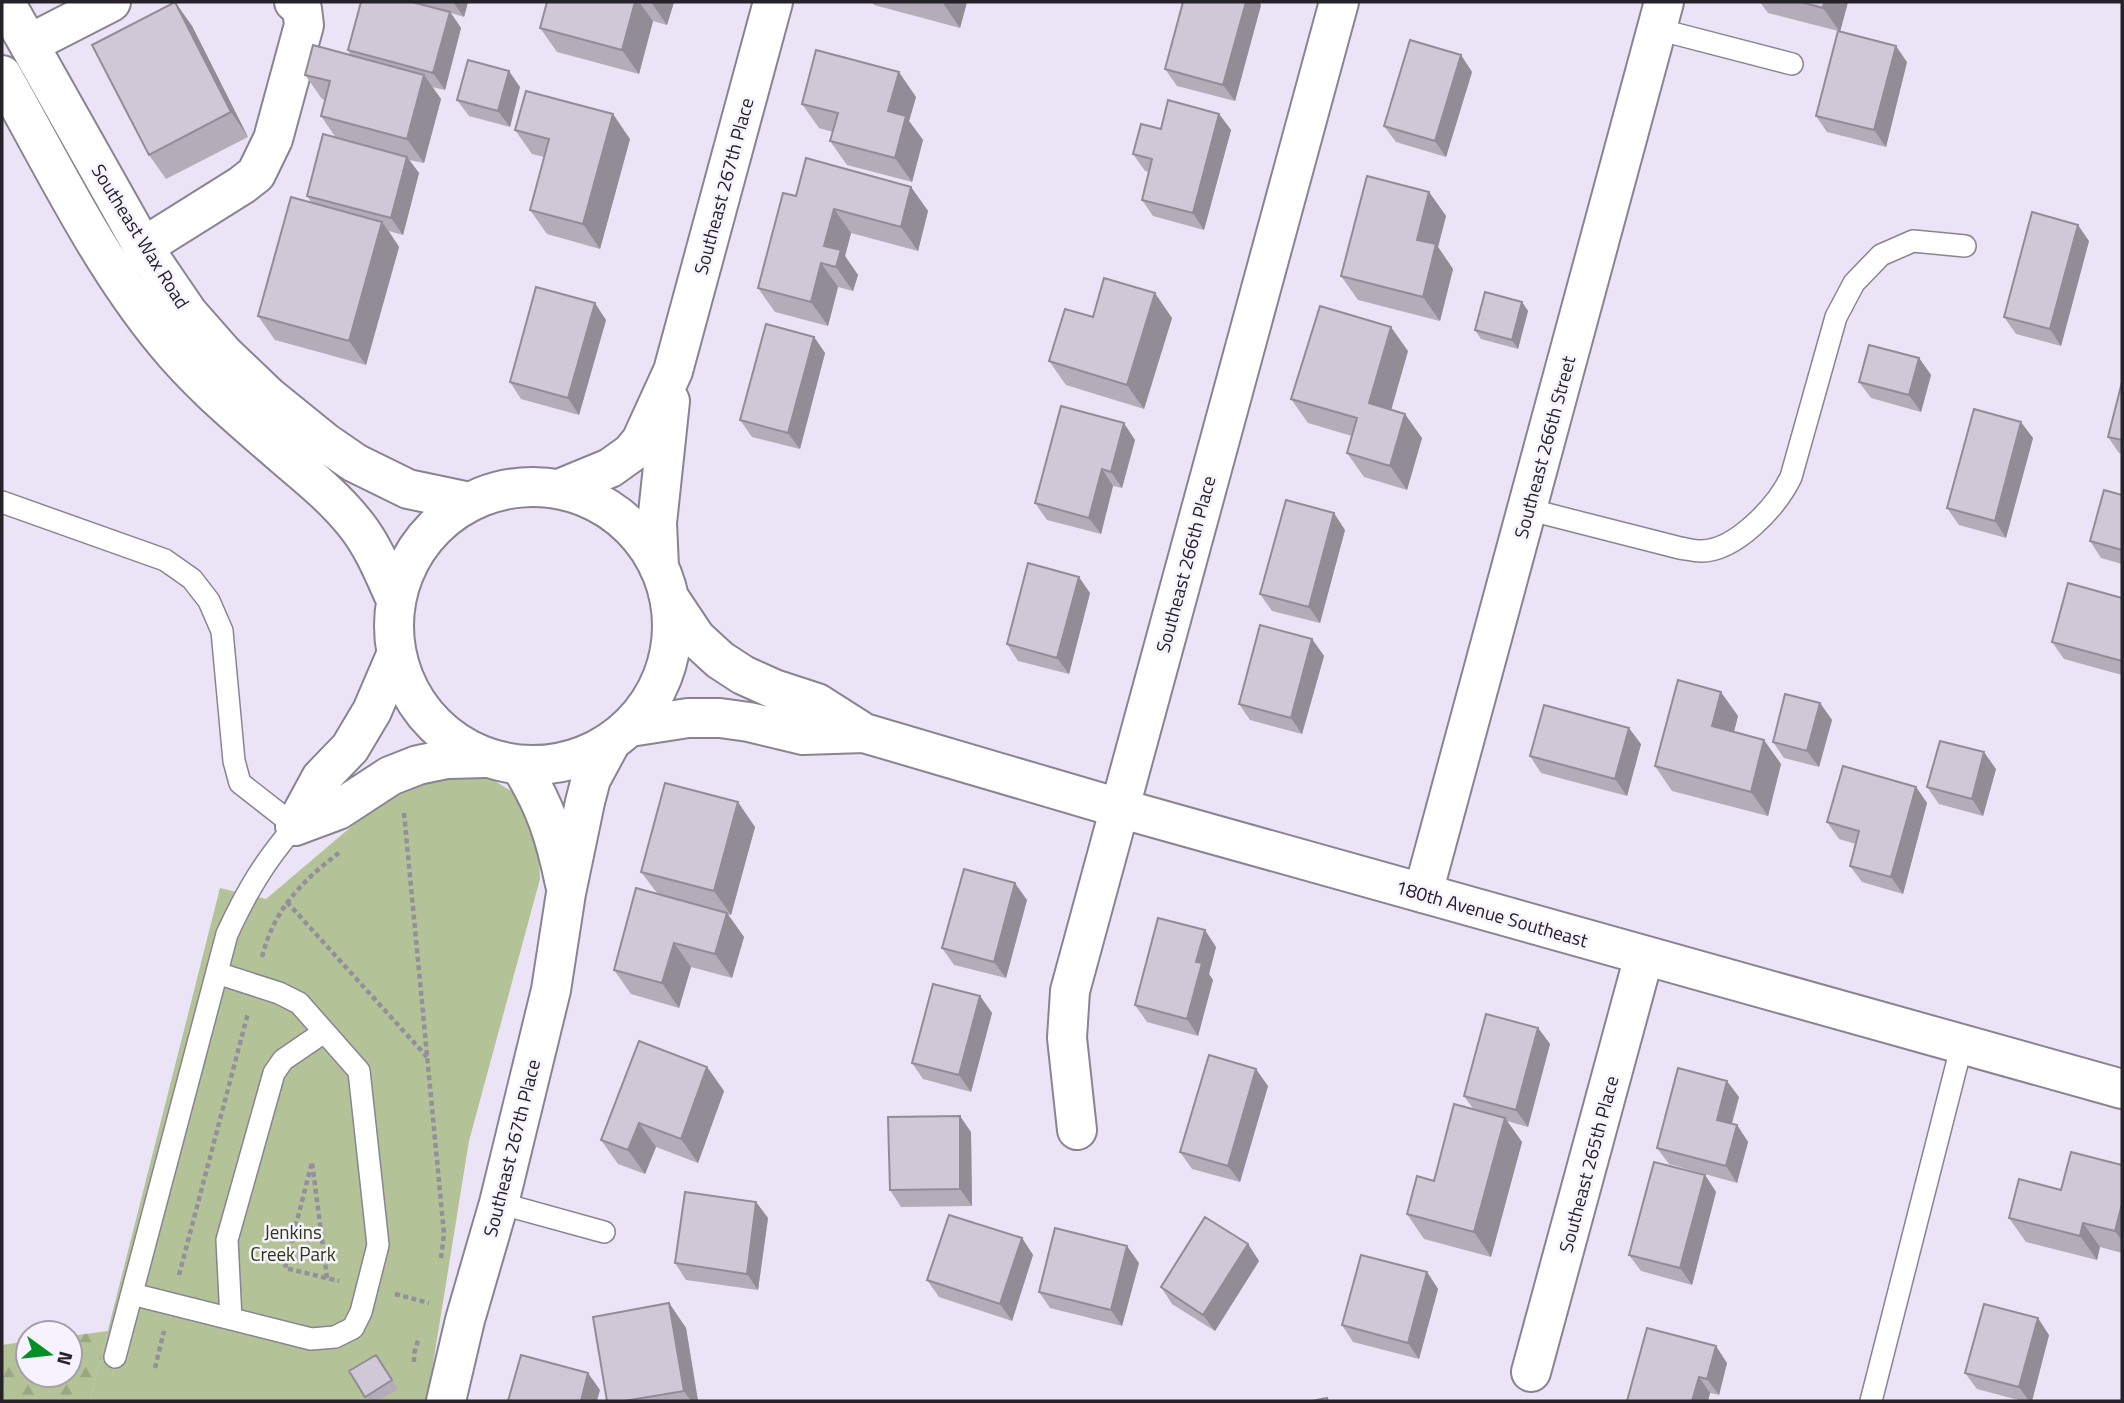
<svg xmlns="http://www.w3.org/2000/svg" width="2124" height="1403" viewBox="0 0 2124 1403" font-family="'Titillium Web',sans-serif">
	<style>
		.forest { fill: url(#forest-firs) }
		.park { fill: #b4c397 }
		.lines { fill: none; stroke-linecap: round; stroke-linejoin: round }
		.lane-casing { stroke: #898392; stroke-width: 24 }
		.street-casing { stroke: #898392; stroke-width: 42 }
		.secondary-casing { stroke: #898392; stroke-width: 42 }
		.path { stroke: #948f9c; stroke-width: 4.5; stroke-dasharray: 5 3.5; stroke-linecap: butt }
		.lane { stroke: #fff; stroke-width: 21 }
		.street { stroke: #fff; stroke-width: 38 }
		.secondary { stroke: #fff; stroke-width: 38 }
		.wall { fill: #b4acb9 }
		.shaded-wall { fill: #928c96 }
		.building { fill: #d1c8d7; stroke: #928c96; stroke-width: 2 }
		.labels { text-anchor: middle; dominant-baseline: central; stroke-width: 5; stroke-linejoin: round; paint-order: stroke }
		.street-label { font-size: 19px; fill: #252329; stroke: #f7f3fe }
		.park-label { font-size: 19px; fill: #2f3911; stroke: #f7f3fe }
	</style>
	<defs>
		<pattern id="forest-firs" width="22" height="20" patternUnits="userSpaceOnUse" patternTransform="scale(1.75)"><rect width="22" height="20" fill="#b4c397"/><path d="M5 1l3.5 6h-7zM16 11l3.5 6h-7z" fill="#9ba782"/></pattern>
	</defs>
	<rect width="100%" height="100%" fill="#ebe4f6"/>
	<path class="forest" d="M 108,1331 L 90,1401 L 2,1401 L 2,1345 L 28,1341 L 28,1375 L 70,1375 L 70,1336 Z"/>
	<path class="park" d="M 451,773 L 487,776 L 514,793 L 538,836 L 540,879 L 469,1141 L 427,1401 L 90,1401 L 220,888 L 266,899 L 378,804 Z"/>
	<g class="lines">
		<defs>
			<path id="lane" d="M 1657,29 L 1792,64
				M 2,502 L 165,560 L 192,579 L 209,601 L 222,631 L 234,761 L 240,783 L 295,826 C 264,862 247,891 227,934 L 115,1357
				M 1527,509 L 1680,548 C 1687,549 1694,551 1701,551 C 1736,551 1777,506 1791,477 L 1836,317 L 1854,283 L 1881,255 L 1913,241 L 1965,246
				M 499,1203 L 604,1232
				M 132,1294 L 311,1339 L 335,1337 L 353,1328 L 361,1312 L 378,1245 L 359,1071 L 299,1003 L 279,993 L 217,973
				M 231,1319 L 227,1240 L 274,1073 L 283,1060 L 324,1032
				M 1871,1401 L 1962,1044"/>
			<path id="street" d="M 29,44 L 111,2
				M 143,247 L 242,185 L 256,174 L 273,139 L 304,25 L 302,9 L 294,2
				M 559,489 L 610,468 L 631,453 L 641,441 L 673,371 L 773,2
				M 659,567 L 657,523 L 670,401
				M 520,765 C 546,807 555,836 565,884
				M 295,826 L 338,810 L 390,776 L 418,765 L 447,759 L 486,758
				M 295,826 L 321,778 L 350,748 L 372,711 L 396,655
				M 1423,893 L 1664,2
				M 1077,1130 L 1067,1038 L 1070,991 L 1339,2
				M 1531,1372 L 1644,956
				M 446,1401 L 465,1320 L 499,1203 L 551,990 L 566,893 L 585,802 L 591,779 L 611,742"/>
			<path id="secondary" d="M 5,2 L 143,247 L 188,313 L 224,354 L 268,396 L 326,443 L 355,463 L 408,489 L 470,502
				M 2,75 C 53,165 99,262 165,342 C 200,385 243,420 284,456 C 310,478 336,499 357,526 C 374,548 384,574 396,600
				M394 626a139 139 0 1 1 278 0a139 139 0 1 1-278 0Z
				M 670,599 L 696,638 L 720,660 L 743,675 L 774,689 L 817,703 L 864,733 L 1119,808 L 2122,1089
				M 630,727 L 688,718 L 720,718 L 749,722 L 803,735 L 864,733"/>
		</defs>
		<use href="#lane" class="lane-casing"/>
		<use href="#street" class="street-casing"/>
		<use href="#secondary" class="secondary-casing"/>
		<path class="path" d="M 404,813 L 444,1234 L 441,1258
			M 287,902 L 427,1057
			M 262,957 C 274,909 302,881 340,852
			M 179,1275 L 248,1013
			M 327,1278 L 312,1162 L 285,1268 L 339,1281
			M 395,1294 L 429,1303
			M 414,1362 L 414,1354 L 419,1337
			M 155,1368 L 164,1331"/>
		<use href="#lane" class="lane"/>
		<use href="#street" class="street"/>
		<use href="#secondary" class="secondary"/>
	</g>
	<path class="wall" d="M 175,2 L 192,26 L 248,137 L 166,179 L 149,155 Z
		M 361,2 L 468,2 L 464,17 L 451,13 L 461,28 L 445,90 L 432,87 L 441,99 L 424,163 L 409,160 L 419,173 L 403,235 L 389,231 L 399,247 L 366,365 L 275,340 L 258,316 L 312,203 L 307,196 L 336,138 L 321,116 L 325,100 L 322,99 L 305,75 L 351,56 L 348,50 Z
		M 547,2 L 674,2 L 667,25 L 653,21 L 639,74 L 557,52 L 540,28 Z
		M 872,2 L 967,2 L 960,28 L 874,5 Z
		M 1760,2 L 1848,2 L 1840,31 L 1907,62 L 1886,147 L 1827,132 L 1816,116 L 1838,31 L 1768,13 Z
		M 1261,5 L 1235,101 L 1177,86 L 1165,69 Z
		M 1461,55 L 1472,72 L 1446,157 L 1396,142 L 1384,126 Z
		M 520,87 L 510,127 L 469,116 L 457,100 Z
		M 916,97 L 909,121 L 923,140 L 912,182 L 847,165 L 830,141 L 833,132 L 819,128 L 802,104 Z
		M 1219,114 L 1231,130 L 1204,230 L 1153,216 L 1142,200 L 1149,172 L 1145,171 L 1133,154 L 1161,129 Z
		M 515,130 L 630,139 L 600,249 L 547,234 L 530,210 L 544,157 L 532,154 Z
		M 911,187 L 928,211 L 918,251 L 851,233 L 845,256 L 858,275 L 853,291 L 838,287 L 828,326 L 775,312 L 758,288 L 796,196 Z
		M 1429,192 L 1446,216 L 1438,247 L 1453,269 L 1440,321 L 1358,300 L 1341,276 Z
		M 2089,241 L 2061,346 L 2016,334 L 2004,317 Z
		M 1522,302 L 1528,311 L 1518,349 L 1481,339 L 1475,330 Z
		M 1093,317 L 1172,318 L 1144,409 L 1066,385 L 1049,361 Z
		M 606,320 L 579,415 L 521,399 L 510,382 Z
		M 814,337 L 825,353 L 800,449 L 752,437 L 740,420 Z
		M 1408,351 L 1391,410 L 1422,438 L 1407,490 L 1364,477 L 1347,453 L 1352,436 L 1308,423 L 1291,399 Z
		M 1919,358 L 1931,375 L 1921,412 L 1871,398 L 1859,382 Z
		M 2122,382 L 2122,454 L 2119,453 L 2108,437 Z
		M 2033,438 L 2006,538 L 1959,525 L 1947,508 Z
		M 1135,440 L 1122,488 L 1113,486 L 1101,534 L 1047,520 L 1035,503 Z
		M 2122,495 L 2122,564 L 2101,558 L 2090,541 Z
		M 1345,530 L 1320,623 L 1272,611 L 1260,594 Z
		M 1090,593 L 1069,674 L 1018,661 L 1007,644 Z
		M 2122,598 L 2122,675 L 2064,659 L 2052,642 Z
		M 1312,639 L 1324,656 L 1302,734 L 1250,720 L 1239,704 Z
		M 1820,703 L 1832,720 L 1819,767 L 1784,758 L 1773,742 Z
		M 1738,716 L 1734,732 L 1781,764 L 1768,816 L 1672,791 L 1655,766 Z
		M 1641,744 L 1627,796 L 1541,773 L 1530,756 Z
		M 1996,769 L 1983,816 L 1939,804 L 1927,787 Z
		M 1916,787 L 1927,803 L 1903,894 L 1862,882 L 1850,866 L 1856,844 L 1839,839 L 1827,822 Z
		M 755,827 L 731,915 L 728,915 L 744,937 L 732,978 L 691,967 L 679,1008 L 631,994 L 614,970 L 657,893 L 641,872 Z
		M 1027,900 L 1006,978 L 954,965 L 942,948 Z
		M 1216,947 L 1209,974 L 1213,980 L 1198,1036 L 1147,1022 L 1135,1005 Z
		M 980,996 L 992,1013 L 971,1092 L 923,1079 L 912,1063 Z
		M 1538,1028 L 1550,1044 L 1528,1127 L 1507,1121 L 1522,1142 L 1491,1257 L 1424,1239 L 1407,1214 L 1434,1181 L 1474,1110 L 1464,1096 Z
		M 707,1067 L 724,1091 L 698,1163 L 656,1147 L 645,1174 L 618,1164 L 601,1140 Z
		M 1268,1086 L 1240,1182 L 1192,1169 L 1180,1152 Z
		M 1739,1097 L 1732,1124 L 1737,1125 L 1748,1142 L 1737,1183 L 1669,1164 L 1657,1148 Z
		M 971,1132 L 972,1206 L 901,1207 L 890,1190 Z
		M 2122,1165 L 2122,1253 L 2100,1247 L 2097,1260 L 2026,1242 L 2009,1218 L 2061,1190 Z
		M 1705,1175 L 1716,1192 L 1692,1285 L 1641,1271 L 1629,1255 Z
		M 756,1202 L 768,1218 L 758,1290 L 686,1280 L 675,1263 Z
		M 1022,1238 L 1033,1255 L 1012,1321 L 939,1297 L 927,1280 Z
		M 1248,1244 L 1259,1261 L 1215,1331 L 1172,1304 L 1161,1287 Z
		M 1139,1263 L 1122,1326 L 1050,1308 L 1039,1292 Z
		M 1427,1272 L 1438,1289 L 1419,1359 L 1353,1342 L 1342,1325 Z
		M 669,1303 L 686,1328 L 698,1401 L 607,1401 Z
		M 2049,1335 L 2032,1401 L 2022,1401 L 1977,1389 L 1965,1373 Z
		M 376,1355 L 398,1389 L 377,1401 L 368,1401 L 349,1371 Z
		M 1727,1363 L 1719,1395 L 1710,1393 L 1708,1401 L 1627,1401 Z"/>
	<path class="shaded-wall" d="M 175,2 L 192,26 L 248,137 L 231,112 Z
		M 453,2 L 468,2 L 464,17 Z
		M 635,2 L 639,2 L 653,21 L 639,74 L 622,50 Z
		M 651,2 L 674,2 L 667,25 Z
		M 944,2 L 967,2 L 960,28 L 943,3 Z
		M 1246,2 L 1259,2 L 1261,5 L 1235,101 L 1223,85 Z
		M 1824,2 L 1848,2 L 1840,32 L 1823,8 Z
		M 450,12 L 461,28 L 445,90 L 433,73 Z
		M 1896,46 L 1907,62 L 1886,147 L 1874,130 Z
		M 1461,55 L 1472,72 L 1446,157 L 1435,141 Z
		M 509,71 L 520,87 L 510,127 L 498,111 Z
		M 899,72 L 916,97 L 909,121 L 923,140 L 912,182 L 895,158 L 888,111 Z
		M 424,75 L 441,99 L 424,163 L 407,139 Z
		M 613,114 L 630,139 L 600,249 L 583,224 Z
		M 1219,114 L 1231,130 L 1204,230 L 1193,213 Z
		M 407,157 L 419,173 L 403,235 L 391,218 Z
		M 911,187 L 928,211 L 918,251 L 901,227 Z
		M 1429,192 L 1446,216 L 1438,247 L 1453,269 L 1440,321 L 1423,297 L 1417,240 Z
		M 834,209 L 851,233 L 845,256 L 858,275 L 853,291 L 836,267 L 824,246 Z
		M 382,222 L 399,247 L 366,365 L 349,341 Z
		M 2078,225 L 2089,241 L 2061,346 L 2050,329 Z
		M 821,263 L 838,287 L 828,326 L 811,302 Z
		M 1155,293 L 1172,318 L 1144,409 L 1127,385 Z
		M 1522,302 L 1528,311 L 1518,349 L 1512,340 Z
		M 595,303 L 606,320 L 579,415 L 568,398 Z
		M 1391,327 L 1408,351 L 1386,428 L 1369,403 Z
		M 814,337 L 825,353 L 800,449 L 788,433 Z
		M 1919,358 L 1931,375 L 1921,412 L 1909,395 Z
		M 1405,414 L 1422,438 L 1407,490 L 1390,466 Z
		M 2021,422 L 2033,438 L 2006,538 L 1995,521 Z
		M 1124,423 L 1135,440 L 1122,488 L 1111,472 Z
		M 1102,469 L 1113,486 L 1101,534 L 1089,518 Z
		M 1334,513 L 1345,530 L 1320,623 L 1309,607 Z
		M 1079,577 L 1090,593 L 1069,674 L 1057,658 Z
		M 1312,639 L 1324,656 L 1302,734 L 1291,718 Z
		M 1721,692 L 1738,716 L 1729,750 L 1712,726 Z
		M 1820,703 L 1832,720 L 1819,767 L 1807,751 Z
		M 1629,728 L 1641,744 L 1627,796 L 1615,779 Z
		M 1764,740 L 1781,764 L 1768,816 L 1751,792 Z
		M 1984,752 L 1996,769 L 1983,816 L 1972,799 Z
		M 1916,787 L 1927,803 L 1903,894 L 1891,877 Z
		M 738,802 L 755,827 L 731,915 L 714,891 Z
		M 1015,883 L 1027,900 L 1006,978 L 994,962 Z
		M 727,913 L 744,937 L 732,978 L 715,954 Z
		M 1205,930 L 1216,947 L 1209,974 L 1213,980 L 1198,1036 L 1187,1019 L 1196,962 Z
		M 674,943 L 691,967 L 679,1008 L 662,983 Z
		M 980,996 L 992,1013 L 971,1092 L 959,1075 Z
		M 1538,1028 L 1550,1044 L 1528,1127 L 1516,1110 Z
		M 707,1067 L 724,1091 L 698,1163 L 681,1139 Z
		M 1256,1069 L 1268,1086 L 1240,1182 L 1228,1166 Z
		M 1727,1081 L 1739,1097 L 1728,1136 L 1717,1120 Z
		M 960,1116 L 971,1132 L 972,1206 L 960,1189 Z
		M 1505,1118 L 1522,1142 L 1491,1257 L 1474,1232 Z
		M 639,1123 L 656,1147 L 645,1174 L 628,1150 Z
		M 1737,1125 L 1748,1142 L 1737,1183 L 1726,1166 Z
		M 1705,1175 L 1716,1192 L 1692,1285 L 1680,1268 Z
		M 756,1202 L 768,1218 L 758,1290 L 747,1274 Z
		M 2122,1204 L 2122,1241 L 2115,1231 Z
		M 2083,1223 L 2100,1247 L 2097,1260 L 2080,1236 Z
		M 1022,1238 L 1033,1255 L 1012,1321 L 1000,1304 Z
		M 1248,1244 L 1259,1261 L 1215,1331 L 1203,1315 Z
		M 1127,1246 L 1139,1263 L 1122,1326 L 1111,1310 Z
		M 1427,1272 L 1438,1289 L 1419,1359 L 1408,1343 Z
		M 669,1303 L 686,1328 L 698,1401 L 691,1401 L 684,1391 Z
		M 2038,1318 L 2049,1335 L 2032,1401 L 2029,1401 L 2019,1387 Z
		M 1716,1346 L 1727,1363 L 1719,1395 L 1707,1379 Z
		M 588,1373 L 600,1390 L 597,1401 L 581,1401 Z
		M 1699,1377 L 1710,1393 L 1708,1401 L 1692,1401 Z"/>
	<path class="building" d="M 175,2 L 231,112 L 149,155 L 92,45 Z
		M 361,2 L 412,2 L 450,12 L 433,73 L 348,50 Z
		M 547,2 L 635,2 L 622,50 L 540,28 Z
		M 1183,2 L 1246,2 L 1223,85 L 1165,69 Z
		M 1801,2 L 1824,2 L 1823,8 Z
		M 1838,31 L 1896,46 L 1874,130 L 1816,116 Z
		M 1410,40 L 1461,55 L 1435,141 L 1384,126 Z
		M 313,45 L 424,75 L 407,139 L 321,116 L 330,81 L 305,75 Z
		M 816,50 L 899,72 L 888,111 L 906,116 L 895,158 L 830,141 L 838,113 L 802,104 Z
		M 468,60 L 509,71 L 498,111 L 457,100 Z
		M 526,91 L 613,114 L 583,224 L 530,210 L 549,139 L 515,130 Z
		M 1168,100 L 1219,114 L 1193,213 L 1142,200 L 1152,159 L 1133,154 L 1141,124 L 1161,129 Z
		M 323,134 L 407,157 L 391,218 L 307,196 Z
		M 806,158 L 911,187 L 901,227 L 834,209 L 824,246 L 841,250 L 836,267 L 821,263 L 811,302 L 758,288 L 783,193 L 796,196 Z
		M 1367,176 L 1429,192 L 1417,240 L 1436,244 L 1423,297 L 1341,276 Z
		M 291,197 L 382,222 L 349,341 L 258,316 Z
		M 2032,212 L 2078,225 L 2050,329 L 2004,317 Z
		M 1104,278 L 1155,293 L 1127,385 L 1049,361 L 1065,309 L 1093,317 Z
		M 536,287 L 595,303 L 568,398 L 510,382 Z
		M 1485,292 L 1522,302 L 1512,340 L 1475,330 Z
		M 1320,306 L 1391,327 L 1369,403 L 1405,414 L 1390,466 L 1347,453 L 1357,418 L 1291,399 Z
		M 766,324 L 814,337 L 788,433 L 740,420 Z
		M 1869,345 L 1919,358 L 1909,395 L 1859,382 Z
		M 2122,382 L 2122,440 L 2108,437 Z
		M 1061,406 L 1124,423 L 1111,472 L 1102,469 L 1089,518 L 1035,503 Z
		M 1974,409 L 2021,422 L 1995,521 L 1947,508 Z
		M 2104,490 L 2122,495 L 2122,550 L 2090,541 Z
		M 1286,500 L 1334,513 L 1309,607 L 1260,594 Z
		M 1028,563 L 1079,577 L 1057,658 L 1007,644 Z
		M 2068,583 L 2122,598 L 2122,661 L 2052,642 Z
		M 1260,625 L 1312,639 L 1291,718 L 1239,704 Z
		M 1678,680 L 1721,692 L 1712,726 L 1764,740 L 1751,792 L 1655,766 Z
		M 1785,694 L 1820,703 L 1807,751 L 1773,742 Z
		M 1544,705 L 1629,728 L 1615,779 L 1530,756 Z
		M 1940,741 L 1984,752 L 1972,799 L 1927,787 Z
		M 1843,766 L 1916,787 L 1891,877 L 1850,866 L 1859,831 L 1827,822 Z
		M 665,783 L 738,802 L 714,891 L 641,872 Z
		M 964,869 L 1015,883 L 994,962 L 942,948 Z
		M 636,888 L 727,913 L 715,954 L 674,943 L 662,983 L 614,970 Z
		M 1158,918 L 1205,930 L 1196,962 L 1202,963 L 1187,1019 L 1135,1005 Z
		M 933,984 L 980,996 L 959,1075 L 912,1063 Z
		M 1486,1014 L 1538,1028 L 1516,1110 L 1464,1096 Z
		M 639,1041 L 707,1067 L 681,1139 L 639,1123 L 628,1150 L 601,1140 Z
		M 1209,1055 L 1256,1069 L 1228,1166 L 1180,1152 Z
		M 1678,1068 L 1727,1081 L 1717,1120 L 1737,1125 L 1726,1166 L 1657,1148 Z
		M 1454,1104 L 1505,1118 L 1474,1232 L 1407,1214 L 1417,1176 L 1434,1181 Z
		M 960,1116 L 960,1189 L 890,1190 L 888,1117 Z
		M 2071,1152 L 2122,1165 L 2122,1204 L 2115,1231 L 2083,1223 L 2080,1236 L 2009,1218 L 2019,1179 L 2061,1190 Z
		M 1654,1162 L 1705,1175 L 1680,1268 L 1629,1255 Z
		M 685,1192 L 756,1202 L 747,1274 L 675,1263 Z
		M 949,1215 L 1022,1238 L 1000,1304 L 927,1280 Z
		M 1205,1217 L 1248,1244 L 1203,1315 L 1161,1287 Z
		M 1055,1228 L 1127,1246 L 1111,1310 L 1039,1292 Z
		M 1361,1255 L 1427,1272 L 1408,1343 L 1342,1325 Z
		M 669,1303 L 684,1391 L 624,1401 L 607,1401 L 593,1317 Z
		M 1984,1304 L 2038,1318 L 2019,1387 L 1965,1373 Z
		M 1647,1328 L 1716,1346 L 1707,1379 L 1699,1377 L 1692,1401 L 1627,1401 Z
		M 376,1355 L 392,1380 L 365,1397 L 349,1371 Z
		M 521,1355 L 588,1373 L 581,1401 L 508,1401 Z
		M 1327,1398 L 1328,1401 L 1312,1401 Z"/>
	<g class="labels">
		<g class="street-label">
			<text transform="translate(723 186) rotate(-75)">Southeast 267th Place</text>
			<text transform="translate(141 236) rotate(58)">Southeast Wax Road</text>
			<text transform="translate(1544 447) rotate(-75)">Southeast 266th Street</text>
			<text transform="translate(1185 564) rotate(-75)">Southeast 266th Place</text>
			<text transform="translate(1492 913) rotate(16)">180th Avenue Southeast</text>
			<text transform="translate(511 1148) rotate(-76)">Southeast 267th Place</text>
			<text transform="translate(1588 1164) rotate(-75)">Southeast 265th Place</text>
		</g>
		<g class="park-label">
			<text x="293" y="1231">Jenkins<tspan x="293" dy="22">Creek Park</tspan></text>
		</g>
	</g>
	<rect width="2124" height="1403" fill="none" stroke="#252329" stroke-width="7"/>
	<g transform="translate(49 1354) rotate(105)"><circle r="33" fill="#f7f3fe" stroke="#a3a0a9" stroke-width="2"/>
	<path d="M0-5L12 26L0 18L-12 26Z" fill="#059023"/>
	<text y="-10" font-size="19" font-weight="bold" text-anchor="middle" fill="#252329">N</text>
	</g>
</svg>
